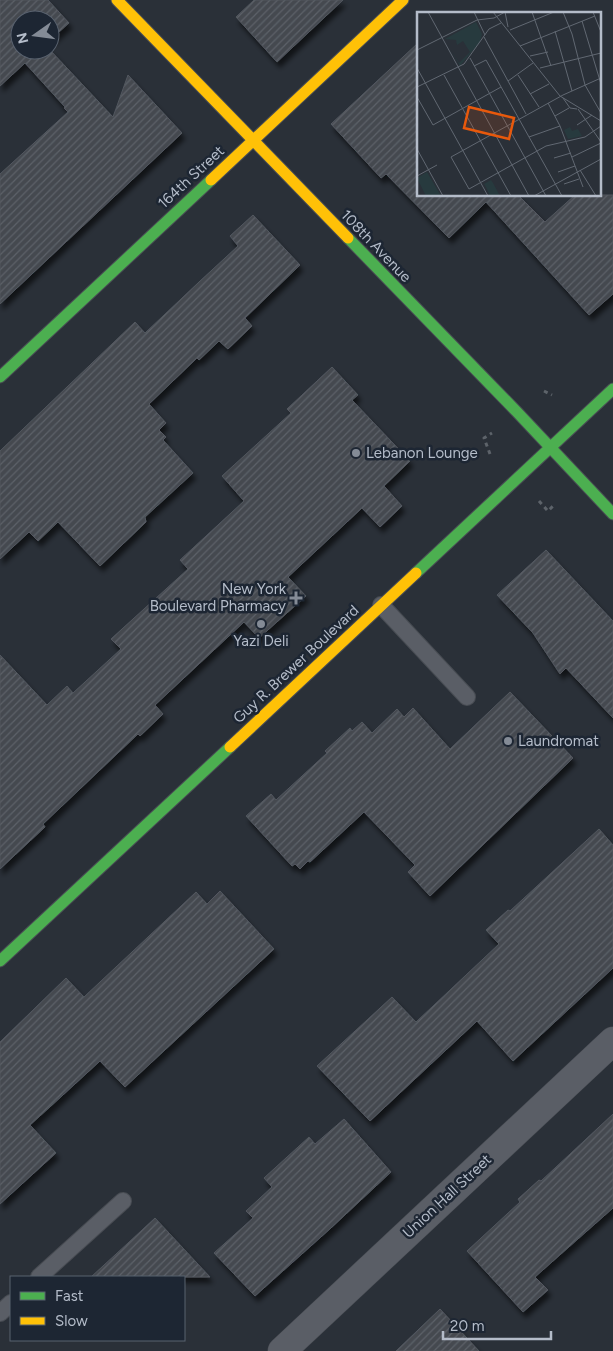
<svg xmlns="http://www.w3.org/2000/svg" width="613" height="1351" viewBox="0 0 613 1351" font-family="Figtree,sans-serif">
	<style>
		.building { fill: url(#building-hatch); stroke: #52575f; filter: url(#shadow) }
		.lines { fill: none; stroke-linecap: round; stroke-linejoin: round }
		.lane-casing { stroke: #484c53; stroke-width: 18 }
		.street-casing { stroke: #484c53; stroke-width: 29 }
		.fast-casing { stroke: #484c53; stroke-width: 13 }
		.slow-casing { stroke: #484c53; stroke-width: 13 }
		.path { stroke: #5d636a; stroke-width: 3; stroke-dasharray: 4 4; stroke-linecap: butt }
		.lane { stroke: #5a5e66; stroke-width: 16 }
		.street { stroke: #5a5e66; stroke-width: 28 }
		.fast { stroke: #4caf50; stroke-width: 11 }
		.slow { stroke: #ffc107; stroke-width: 11 }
		.poi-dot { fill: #848b96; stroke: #1d2633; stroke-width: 2 }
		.labels { text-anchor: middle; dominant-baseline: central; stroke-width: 5; stroke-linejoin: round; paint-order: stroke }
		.street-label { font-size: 15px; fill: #b4bcc9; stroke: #1d2633 }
		.poi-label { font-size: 15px; fill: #b4bcc9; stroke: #1d2633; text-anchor: start }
		.inset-road { fill: none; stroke: #616872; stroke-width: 1 }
		.view { fill: #e8590c; fill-opacity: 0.15; stroke: #e8590c; stroke-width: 2.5 }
		.inset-edge { fill: none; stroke: #b4bcc9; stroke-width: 2.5 }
	</style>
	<defs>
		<pattern id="building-hatch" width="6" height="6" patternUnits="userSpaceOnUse" patternTransform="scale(1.25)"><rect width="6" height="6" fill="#444950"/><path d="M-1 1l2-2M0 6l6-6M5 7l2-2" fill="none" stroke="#5d6168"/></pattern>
		<filter id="shadow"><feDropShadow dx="3" dy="5.5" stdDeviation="2.5" flood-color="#0009"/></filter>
	</defs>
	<rect width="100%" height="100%" fill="#2a3038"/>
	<path class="building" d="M 0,0 L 48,0 L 69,23 L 50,40 L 50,20 L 20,20 L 20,50 L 50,50 L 113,117 L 128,75 L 182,133 L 0,304 L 0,174 L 68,112 L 64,108 L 65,107 L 25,63 L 0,86 Z
		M 254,0 L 343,0 L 277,62 L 236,17 Z
		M 418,43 L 418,195 L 518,195 L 545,222 L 575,195 L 613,195 L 613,294 L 589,315 L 486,202 L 449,238 L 386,174 L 381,178 L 331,124 Z
		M 253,215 L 300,265 L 245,318 L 252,326 L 228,349 L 219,341 L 199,360 L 197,358 L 149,404 L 166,423 L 159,430 L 166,437 L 163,440 L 193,473 L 145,517 L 146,522 L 100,566 L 58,522 L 38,541 L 29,532 L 0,559 L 0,451 L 135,322 L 145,333 L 199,282 L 238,246 L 230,236 Z
		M 332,367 L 358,395 L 352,400 L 410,461 L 384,486 L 402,506 L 380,527 L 362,508 L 288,577 L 306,596 L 259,638 L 244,622 L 155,705 L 163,714 L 140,736 L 138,734 L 43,824 L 45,827 L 0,869 L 0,655 L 47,705 L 67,686 L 73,693 L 121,649 L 111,639 L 188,569 L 180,560 L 244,501 L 222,476 L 291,413 L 287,409 Z
		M 546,550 L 613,621 L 613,718 L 566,668 L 560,674 L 533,633 L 497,595 Z
		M 510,692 L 573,758 L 430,896 L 408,872 L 415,865 L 364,812 L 310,862 L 308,861 L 300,869 L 295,864 L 292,866 L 246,816 L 271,794 L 276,800 L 327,753 L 325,751 L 350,728 L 352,731 L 362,722 L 372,733 L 397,709 L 404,717 L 413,708 L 450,749 Z
		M 599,829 L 613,845 L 613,968 L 513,1061 L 477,1021 L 370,1121 L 317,1066 L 392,997 L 416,1022 L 499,944 L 486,930 L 508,910 L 510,911 Z
		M 220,891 L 274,949 L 125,1087 L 100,1061 L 51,1106 L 30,1125 L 56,1153 L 0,1204 L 0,1042 L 66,978 L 84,997 L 196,892 L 207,904 Z
		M 613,1114 L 613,1208 L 535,1277 L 548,1290 L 523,1312 L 467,1251 L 520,1202 L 518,1199 L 539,1180 L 541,1181 Z
		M 344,1119 L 391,1172 L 331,1228 L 255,1296 L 214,1253 L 253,1218 L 246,1211 L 272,1187 L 264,1178 L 309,1137 L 315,1144 Z
		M 155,1218 L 210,1277 L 91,1277 L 128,1243 Z
		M 440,1309 L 479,1351 L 396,1351 Z"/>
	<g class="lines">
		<defs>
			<path id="lane" d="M 381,605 L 467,697
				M 39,1277 L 123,1201
				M 0,1313 L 11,1303"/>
			<path id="street" d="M 282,1351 L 613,1041"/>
			<path id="fast" d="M 348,238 L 517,412 L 613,514
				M 0,377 L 211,180
				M 416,573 L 613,389
				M 0,961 L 230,747"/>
			<path id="slow" d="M 117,0 L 348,238
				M 211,180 L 403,0
				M 230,747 L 416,573"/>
		</defs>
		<use href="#lane" class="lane-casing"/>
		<use href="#street" class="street-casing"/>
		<use href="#fast" class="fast-casing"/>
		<use href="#slow" class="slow-casing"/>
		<path class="path" d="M 544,391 L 552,395
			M 490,454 L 484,438 L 492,433
			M 539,501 L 548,511 L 554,505"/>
		<use href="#lane" class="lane"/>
		<use href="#street" class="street"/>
		<use href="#fast" class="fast"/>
		<use href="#slow" class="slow"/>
	</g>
	<g class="poi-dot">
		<circle cx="356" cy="453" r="5"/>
		<path d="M293.5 590.5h5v5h5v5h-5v5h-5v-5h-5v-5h5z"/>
		<circle cx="261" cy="624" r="5"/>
		<circle cx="508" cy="741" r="5"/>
	</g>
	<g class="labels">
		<g class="street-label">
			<text transform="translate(191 177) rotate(-43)">164th Street</text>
			<text transform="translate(376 246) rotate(46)">108th Avenue</text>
			<text transform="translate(296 664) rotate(-43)">Guy R. Brewer Boulevard</text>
			<text transform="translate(447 1196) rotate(-43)">Union Hall Street</text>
		</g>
		<g class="poi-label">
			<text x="366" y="453">Lebanon Lounge</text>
			<text x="286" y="589" text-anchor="end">New York<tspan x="286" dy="17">Boulevard Pharmacy</tspan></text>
			<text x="261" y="641" text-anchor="middle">Yazi Deli</text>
			<text x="518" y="741">Laundromat</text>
		</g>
	</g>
	<g transform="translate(417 12)">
		<rect width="184" height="184" fill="#2a3038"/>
		<path d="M 59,10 L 65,22 L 63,30 L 43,54 L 34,38 L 42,51 L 53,40 L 46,29 L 40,33 L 39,28 L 28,27 Z" fill="#273a3e"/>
		<path d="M 153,115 L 155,119 L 161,117 L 165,124 L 151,127 L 147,118 ZM 10,160 L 24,184 L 9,184 L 0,166 ZM 74,168 L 76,171 L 83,184 L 73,184 L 69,175 L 67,172 Z" fill="#273a3e"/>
		<path class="inset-road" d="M 11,0 L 112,184M 57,0 L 68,23M 76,0 L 143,84 L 184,109M 88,0 L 91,15M 115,0 L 134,54M 146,0 L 155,22 L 168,73 L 184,101M 176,0 L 184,20M 165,9 L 184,72M 93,18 L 137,0M 138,19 L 155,79M 67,25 L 109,102M 103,34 L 178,4M 0,38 L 60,8 L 77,6 L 88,0M 113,44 L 131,40M 53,46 L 129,184M 57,54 L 69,48 L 145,184M 0,56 L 71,184M 123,56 L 184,41M 27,63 L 94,184M 101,63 L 122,95M 184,66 L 146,83 L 34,145 L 52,177 L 129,134 L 168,125 L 184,114M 91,69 L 116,51M 0,75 L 47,52 L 72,17 L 84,11M 113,82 L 132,72M 0,85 L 16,113 L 84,75M 146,86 L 153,96 L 160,97M 131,91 L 143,114 L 166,175M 161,97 L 184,130M 138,104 L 152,96M 160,113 L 175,103M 112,125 L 143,114M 0,137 L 26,184M 155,145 L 184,131M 137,146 L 154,141M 163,158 L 179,184M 141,160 L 158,154M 0,164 L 20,153M 147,172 L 162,167M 117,184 L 184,147"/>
		<path class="view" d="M 52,95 L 97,106 L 92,127 L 47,116 Z"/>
		<rect width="184" height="184" class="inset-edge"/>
	</g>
	<rect x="10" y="1276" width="175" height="65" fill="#1d2633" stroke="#59626f"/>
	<rect x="20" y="1292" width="25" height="8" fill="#4caf50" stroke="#59626f"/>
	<text x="55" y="1301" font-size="15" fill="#b4bcc9">Fast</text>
	<rect x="20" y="1317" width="25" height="8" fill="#ffc107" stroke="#59626f"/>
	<text x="55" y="1326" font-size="15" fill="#b4bcc9">Slow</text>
	<g transform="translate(35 35) rotate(256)"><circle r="24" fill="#1d2633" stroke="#59626f"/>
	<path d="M0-4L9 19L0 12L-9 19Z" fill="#848b96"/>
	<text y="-8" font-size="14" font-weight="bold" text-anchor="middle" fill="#b4bcc9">N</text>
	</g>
	<path d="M443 1331v8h108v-8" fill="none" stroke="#b4bcc9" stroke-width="2.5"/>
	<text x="450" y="1331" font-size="15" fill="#b4bcc9" stroke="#1d2633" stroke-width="4" paint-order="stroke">20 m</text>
</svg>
